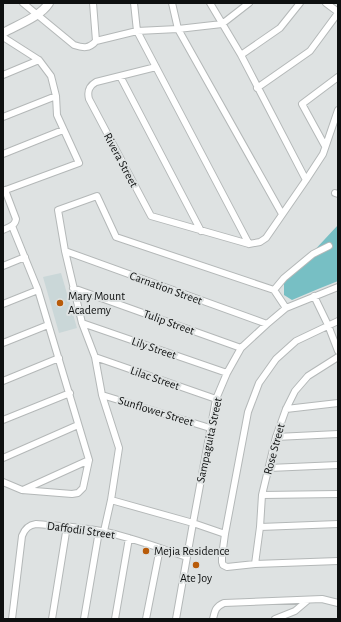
<svg xmlns="http://www.w3.org/2000/svg" width="341" height="622" viewBox="0 0 341 622" font-family="'Alegreya Sans',sans-serif">
	<style>
		.built { fill: #cad7d8 }
		.park { fill: #77bfc4 }
		.lines { fill: none; stroke-linecap: round; stroke-linejoin: round }
		.street-casing { stroke: #b4b8b8; stroke-width: 8 }
		.secondary-casing { stroke: #b4b8b8; stroke-width: 10 }
		.street { stroke: #fff; stroke-width: 6 }
		.secondary { stroke: #fff; stroke-width: 8 }
		.poi-dot { fill: #b85b09; stroke: #dee2e2; stroke-width: 1.5 }
		.labels { text-anchor: middle; dominant-baseline: central; stroke-width: 4; stroke-linejoin: round; paint-order: stroke }
		.street-label { font-size: 12px; fill: #0e1010; stroke: #dee2e2 }
		.poi-label { font-size: 12px; fill: #0e1010; stroke: #dee2e2; text-anchor: start }
	</style>
	<rect width="100%" height="100%" fill="#dee2e2"/>
	<path class="built" d="M 61,273 L 77,328 L 59,333 L 43,277 Z"/>
	<path class="park" d="M 338,225 L 338,281 L 318,289 L 292,300 L 284,295 L 284,283 Z"/>
	<g class="lines">
		<defs>
			<path id="street" d="M 23,3 L 74,45 C 83,48 89,49 96,41 L 93,3
				M 134,3 L 137,31 L 249,244
				M 172,3 L 178,29 L 282,214
				M 326,3 L 338,12
				M 3,37 L 39,60 L 51,76 L 56,96 L 57,115 L 79,163 L 3,191
				M 96,41 L 137,31 L 178,29 L 222,24 L 249,3
				M 241,55 L 280,28 L 300,3
				M 156,67 L 96,82 C 89,86 87,91 89,99 L 151,216 L 249,244 L 260,242 L 266,238 L 306,180 L 241,55 L 210,3
				M 3,75 L 39,60
				M 120,76 L 201,231
				M 257,88 L 310,51 L 338,13
				M 3,117 L 56,96
				M 325,146 L 302,104 L 338,77
				M 3,154 L 63,130
				M 306,180 L 323,154 L 338,110
				M 335,193 L 338,194
				M 3,230 C 9,227 15,226 16,219 L 5,190
				M 65,251 L 267,324
				M 3,266 L 25,257
				M 73,288 L 241,348
				M 314,296 L 328,325 L 338,351
				M 3,304 L 38,290
				M 286,308 L 274,290 L 284,278 L 313,254 L 329,246
				M 338,321 L 296,341 L 276,359 L 259,383 L 248,412 L 225,534 L 222,556 L 222,562 L 223,565 L 227,567 L 255,564 L 338,561
				M 82,323 L 227,373
				M 3,343 L 48,325
				M 95,357 L 216,399
				M 3,381 L 59,358
				M 102,395 L 210,428
				M 286,409 L 338,403
				M 3,420 L 70,393
				M 276,437 L 338,434
				M 3,458 L 78,425
				M 269,468 L 338,465
				M 3,482 L 22,490 L 72,494 L 78,493 L 83,488 L 89,460 L 38,290 L 12,226
				M 23,490 L 89,460
				M 262,495 L 338,494
				M 111,500 L 193,523 L 225,534
				M 260,527 L 338,524
				M 104,531 L 111,500 L 119,448 L 102,395 L 95,357 L 82,323 L 65,251 L 58,210 L 97,196 L 116,237 L 274,290
				M 255,564 L 260,527 L 262,495 L 276,437 L 286,409 L 295,391 L 308,376 L 338,357
				M 12,619 L 22,536 C 25,528 29,525 36,524 C 58,526 80,527 101,531 C 131,537 159,548 187,557
				M 52,619 L 67,526
				M 84,619 L 99,531
				M 115,619 L 129,538
				M 146,619 L 160,548
				M 176,619 L 193,523 L 216,399 L 227,373 L 241,348 L 267,324 L 286,308 L 338,287
				M 213,619 C 215,611 215,607 224,603 L 322,599 L 338,603
				M 275,619 L 295,611 L 308,600"/>
			<path id="secondary" d="M 3,33 C 17,25 40,17 49,3"/>
		</defs>
		<use href="#street" class="street-casing"/>
		<use href="#secondary" class="secondary-casing"/>
		<use href="#street" class="street"/>
		<use href="#secondary" class="secondary"/>
	</g>
	<g class="poi-dot">
		<circle cx="60" cy="303" r="4"/>
		<circle cx="146" cy="551" r="4"/>
		<circle cx="196" cy="565" r="4"/>
	</g>
	<g class="labels">
		<g class="street-label">
			<text transform="translate(121 160) rotate(62)">Rivera Street</text>
			<text transform="translate(166 288) rotate(20)">Carnation Street</text>
			<text transform="translate(169 322) rotate(20)">Tulip Street</text>
			<text transform="translate(154 348) rotate(19)">Lily Street</text>
			<text transform="translate(155 378) rotate(19)">Lilac Street</text>
			<text transform="translate(156 411) rotate(17)">Sunflower Street</text>
			<text transform="translate(209 440) rotate(-78)">Sampaguita Street</text>
			<text transform="translate(274 449) rotate(-75)">Rose Street</text>
			<text transform="translate(81 530) rotate(8)">Daffodil Street</text>
		</g>
		<g class="poi-label">
			<text x="68" y="296">Mary Mount<tspan x="68" dy="14">Academy</tspan></text>
			<text x="154" y="551">Mejia Residence</text>
			<text x="196" y="578" text-anchor="middle">Ate Joy</text>
		</g>
	</g>
	<rect width="341" height="622" fill="none" stroke="#0e1010" stroke-width="8"/>
</svg>
